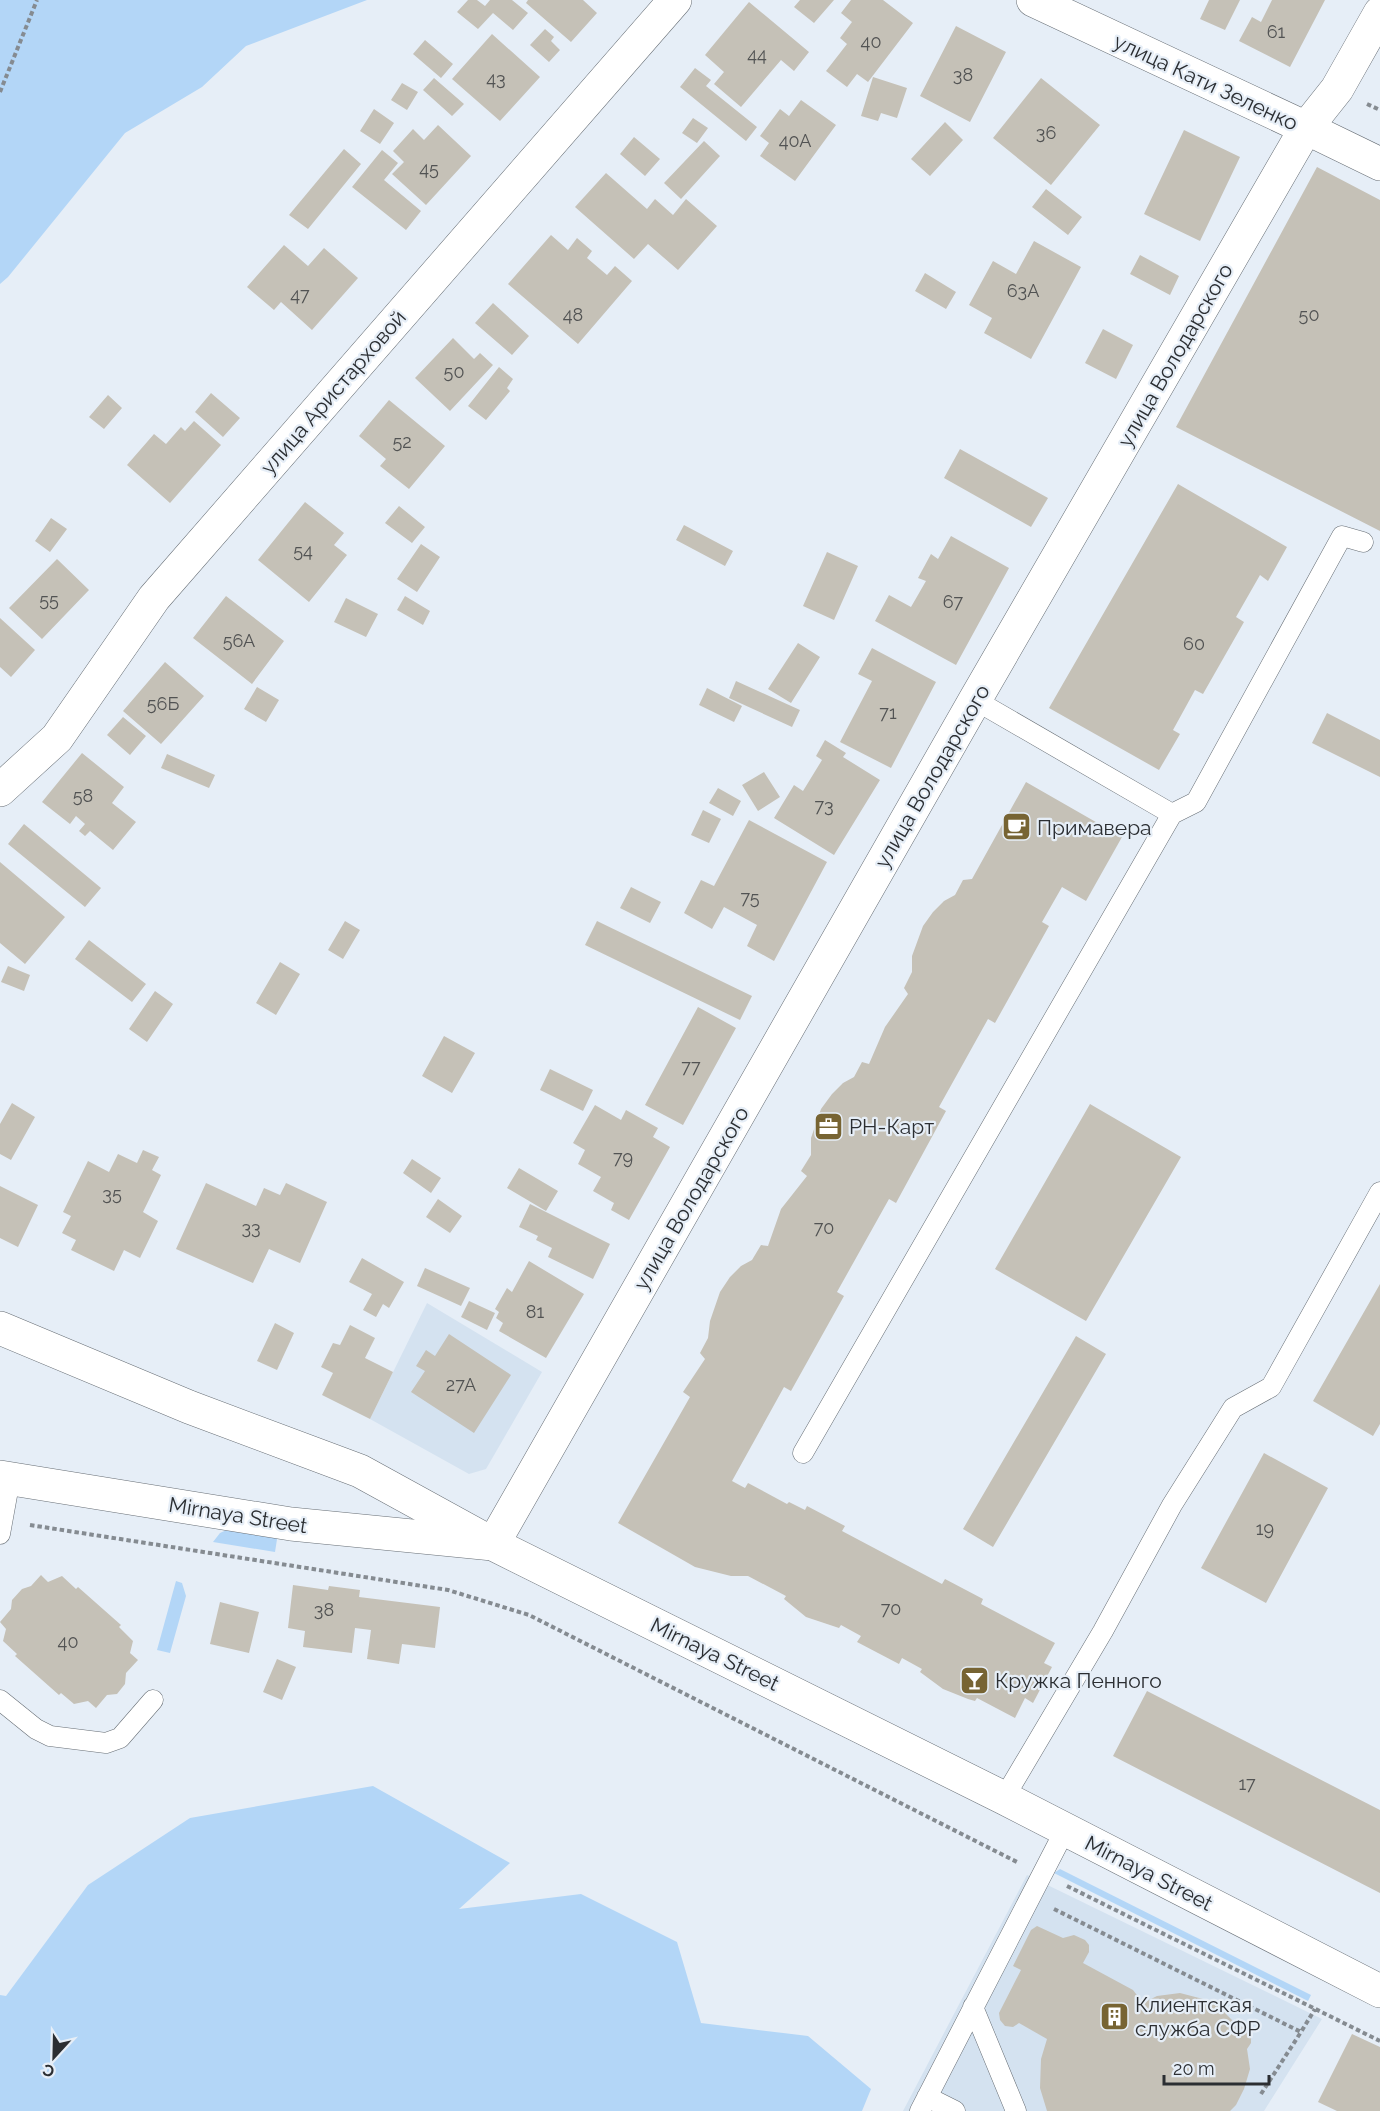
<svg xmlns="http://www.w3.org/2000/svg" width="1380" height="2111" viewBox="0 0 1380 2111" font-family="Raleway,sans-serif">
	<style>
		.built { fill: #d4e2f0 }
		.green { fill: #b3d6f7 }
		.building { fill: #c5c1b7 }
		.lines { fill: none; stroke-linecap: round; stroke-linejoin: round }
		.service-casing { stroke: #676e75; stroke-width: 21 }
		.minor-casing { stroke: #676e75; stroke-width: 34 }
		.tertiary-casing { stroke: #676e75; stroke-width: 34 }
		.path { stroke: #858b91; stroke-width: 4; stroke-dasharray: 4.5 3; stroke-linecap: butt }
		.service { stroke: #fff; stroke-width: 20 }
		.minor { stroke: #fff; stroke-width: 33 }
		.tertiary { stroke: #fff; stroke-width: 33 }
		.labels { text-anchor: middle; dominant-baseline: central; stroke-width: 4.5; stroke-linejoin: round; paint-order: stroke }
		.number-label { font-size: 18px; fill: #525353 }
		.street-label { font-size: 21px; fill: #2b2e32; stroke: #e6eef7 }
		.poi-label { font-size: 21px; fill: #2b2e32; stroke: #e6eef7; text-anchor: start }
	</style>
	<rect width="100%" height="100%" fill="#e6eef7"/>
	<path class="built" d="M 427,1303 L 542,1372 L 486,1469 L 469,1474 L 370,1419 Z
		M 1027,1875 L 1322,2019 L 1264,2111 L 903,2111 Z"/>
	<path class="green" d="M 0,0 L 367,0 L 246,46 L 202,87 L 125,133 L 8,277 L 0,284 Z
		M 233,1527 L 278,1533 L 275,1552 L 213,1542 L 220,1533 Z
		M 176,1581 L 182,1583 L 186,1596 L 170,1653 L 157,1650 Z
		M 373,1786 L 510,1863 L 459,1909 L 581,1894 L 677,1942 L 701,2023 L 808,2036 L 871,2089 L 862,2111 L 0,2111 L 0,1995 L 6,1996 L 88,1885 L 190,1818 Z
		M 1060,1869 L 1311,1995 L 1308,2001 L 1054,1873 Z"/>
	<path class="building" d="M 468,0 L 477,0 L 485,6 L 490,0 L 512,0 L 528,13 L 513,30 L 493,13 L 478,29 L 457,12 Z
		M 528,0 L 583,0 L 597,13 L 571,42 L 526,3 Z
		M 800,0 L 834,0 L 814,23 L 794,7 Z
		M 851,0 L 883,0 L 913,23 L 868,82 L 857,74 L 847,87 L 826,71 L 847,44 L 840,38 L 852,22 L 841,13 Z
		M 1209,0 L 1240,0 L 1225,30 L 1200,19 Z
		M 1272,0 L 1325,0 L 1290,67 L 1239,41 L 1252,17 L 1261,22 Z
		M 749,2 L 809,52 L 794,71 L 781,60 L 741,107 L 714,84 L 724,72 L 705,55 Z
		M 956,26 L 1006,52 L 970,122 L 920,96 Z
		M 545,29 L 554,37 L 551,41 L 560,50 L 549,62 L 530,45 Z
		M 492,34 L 540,77 L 500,121 L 452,79 Z
		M 425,40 L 453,64 L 441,78 L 413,54 Z
		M 695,68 L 711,80 L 706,86 L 757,127 L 746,141 L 680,87 Z
		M 873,77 L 907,88 L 897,118 L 881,113 L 878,121 L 861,116 Z
		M 434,78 L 464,104 L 452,116 L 423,90 Z
		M 1041,78 L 1100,125 L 1051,185 L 993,138 Z
		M 402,83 L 418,92 L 407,110 L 391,100 Z
		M 801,100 L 836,125 L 795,181 L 760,156 L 769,143 L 760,136 L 780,109 L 789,116 Z
		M 374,109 L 394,123 L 380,144 L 360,131 Z
		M 693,118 L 708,128 L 697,143 L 682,133 Z
		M 945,122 L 963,140 L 930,176 L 911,159 Z
		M 438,125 L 471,156 L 426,205 L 392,174 L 404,162 L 393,151 L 413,129 L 424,140 Z
		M 1184,130 L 1240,157 L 1200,241 L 1144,214 Z
		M 634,137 L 660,159 L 645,176 L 620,154 Z
		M 704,141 L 720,156 L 681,199 L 664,183 Z
		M 344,149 L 361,164 L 308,229 L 289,215 Z
		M 382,150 L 398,163 L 384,180 L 421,211 L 406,230 L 352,187 Z
		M 1317,167 L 1380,200 L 1380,531 L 1176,427 Z
		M 606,173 L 647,209 L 655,199 L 673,215 L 686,199 L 717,226 L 678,270 L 648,244 L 634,259 L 575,207 Z
		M 1046,189 L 1082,217 L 1068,235 L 1032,207 Z
		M 551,235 L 568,250 L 577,238 L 592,251 L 587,258 L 607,275 L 615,266 L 632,281 L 578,344 L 508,284 Z
		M 1034,241 L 1081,267 L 1031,359 L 984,333 L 992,318 L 969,305 L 993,261 L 1016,274 Z
		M 284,245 L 308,266 L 324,248 L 358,278 L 312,330 L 281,302 L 274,310 L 247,287 Z
		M 1140,255 L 1179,276 L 1170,295 L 1130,274 Z
		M 925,273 L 956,292 L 946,309 L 915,291 Z
		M 493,303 L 529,336 L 512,355 L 475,323 Z
		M 1103,329 L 1133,345 L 1116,379 L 1085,363 Z
		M 453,338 L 474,359 L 480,353 L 493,365 L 450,411 L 415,378 Z
		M 499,367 L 513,379 L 507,388 L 510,391 L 486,420 L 468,406 Z
		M 211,393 L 240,418 L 223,437 L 195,412 Z
		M 108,395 L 122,408 L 104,429 L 89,417 Z
		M 389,400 L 445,446 L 409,489 L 380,466 L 386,459 L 359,436 Z
		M 194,421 L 221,445 L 170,503 L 127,465 L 154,434 L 166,444 L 181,427 L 185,431 Z
		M 960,449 L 1048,498 L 1031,527 L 944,478 Z
		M 1178,484 L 1287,547 L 1268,581 L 1260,575 L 1236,617 L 1244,622 L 1203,694 L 1195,690 L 1173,730 L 1180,734 L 1159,770 L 1049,708 Z
		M 305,502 L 344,533 L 334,545 L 347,555 L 309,602 L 258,560 Z
		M 399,506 L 425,527 L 412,543 L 385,523 Z
		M 51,518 L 67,529 L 50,552 L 35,541 Z
		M 684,525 L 733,551 L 725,566 L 676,540 Z
		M 951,536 L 1009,568 L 956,665 L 875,621 L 889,595 L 911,607 L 926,581 L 918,578 L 931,554 L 938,559 Z
		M 421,544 L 440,557 L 417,592 L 397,579 Z
		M 827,552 L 858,566 L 834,620 L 803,606 Z
		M 57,559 L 89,590 L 42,639 L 9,608 Z
		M 226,596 L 284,641 L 252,684 L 193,638 Z
		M 405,596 L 430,611 L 423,625 L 397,610 Z
		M 346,598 L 378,614 L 366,637 L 334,622 Z
		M 0,618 L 35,650 L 11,677 L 0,667 Z
		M 798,643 L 820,657 L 791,703 L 768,689 Z
		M 872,648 L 936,682 L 891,768 L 840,742 L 872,681 L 858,674 Z
		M 165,662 L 204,696 L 161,744 L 123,711 Z
		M 736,681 L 800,710 L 792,727 L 729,698 Z
		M 257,687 L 279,700 L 266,722 L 244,709 Z
		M 707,688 L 742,706 L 734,722 L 699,705 Z
		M 1327,713 L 1380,740 L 1380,777 L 1312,743 Z
		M 123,717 L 146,736 L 130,755 L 107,735 Z
		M 825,740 L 846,753 L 843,757 L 880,780 L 834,855 L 774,818 L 794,785 L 803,791 L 822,760 L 816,756 Z
		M 82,753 L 124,787 L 112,803 L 136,822 L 113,850 L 90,831 L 85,836 L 79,831 L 85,824 L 76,816 L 70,824 L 42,802 Z
		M 167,754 L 215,775 L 209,788 L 161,768 Z
		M 764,772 L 780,797 L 758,811 L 742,785 Z
		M 1026,782 L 1122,837 L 1086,901 L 1062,887 L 1042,922 L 1049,926 L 995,1023 L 988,1019 L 939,1107 L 946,1111 L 896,1203 L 889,1199 L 837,1292 L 844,1296 L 791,1391 L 784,1387 L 732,1481 L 745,1488 L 748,1483 L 787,1504 L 789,1502 L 805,1510 L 807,1506 L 845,1526 L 842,1531 L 942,1584 L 945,1579 L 983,1599 L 981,1604 L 1055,1643 L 1044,1663 L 1052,1667 L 1033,1703 L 1025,1698 L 1015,1718 L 977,1698 L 975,1701 L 968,1699 L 943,1689 L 920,1672 L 922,1669 L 902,1658 L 899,1664 L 857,1642 L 861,1636 L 841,1625 L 839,1628 L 806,1617 L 784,1599 L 786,1596 L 748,1576 L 731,1576 L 695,1567 L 618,1523 L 690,1397 L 683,1392 L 705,1359 L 700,1353 L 708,1338 L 710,1321 L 720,1292 L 730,1277 L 741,1266 L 752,1260 L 761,1245 L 768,1246 L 781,1209 L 807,1176 L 801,1171 L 811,1155 L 811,1138 L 821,1109 L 832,1094 L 843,1083 L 854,1077 L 862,1062 L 869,1064 L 885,1027 L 908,994 L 904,988 L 912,972 L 912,956 L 923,926 L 933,912 L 944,901 L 955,895 L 963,880 L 972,879 Z
		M 718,788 L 741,801 L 733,816 L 709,803 Z
		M 703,810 L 721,819 L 709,843 L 691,835 Z
		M 749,820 L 827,862 L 774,961 L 747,946 L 757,925 L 724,907 L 712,929 L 684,913 L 701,880 L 714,886 Z
		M 24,824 L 101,888 L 85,907 L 8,844 Z
		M 0,862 L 65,917 L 25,964 L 0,943 Z
		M 631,887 L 661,902 L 650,923 L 620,908 Z
		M 345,921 L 360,930 L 343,959 L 328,950 Z
		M 597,921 L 752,996 L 740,1020 L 585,945 Z
		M 89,940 L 146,984 L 132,1002 L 75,959 Z
		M 280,962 L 300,974 L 276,1015 L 256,1003 Z
		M 8,966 L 30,975 L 24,991 L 1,982 Z
		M 155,991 L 173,1004 L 147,1042 L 129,1029 Z
		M 698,1007 L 736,1028 L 683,1125 L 645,1105 Z
		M 444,1036 L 475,1053 L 452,1093 L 422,1076 Z
		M 550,1069 L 593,1090 L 583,1111 L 540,1090 Z
		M 12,1103 L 35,1117 L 11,1160 L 0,1154 L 0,1124 Z
		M 1090,1104 L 1181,1157 L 1086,1321 L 995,1269 Z
		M 595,1105 L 621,1120 L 626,1110 L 658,1128 L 653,1137 L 670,1147 L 629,1220 L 611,1210 L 614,1203 L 593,1191 L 601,1177 L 578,1164 L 585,1150 L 573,1143 Z
		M 143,1150 L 159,1157 L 152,1170 L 161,1175 L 143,1212 L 158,1221 L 140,1258 L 124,1250 L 114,1271 L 71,1250 L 76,1240 L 62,1233 L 71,1216 L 63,1212 L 88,1161 L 109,1172 L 118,1154 L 137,1163 Z
		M 412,1159 L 441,1178 L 431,1193 L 403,1173 Z
		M 519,1168 L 558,1191 L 546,1211 L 507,1188 Z
		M 206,1183 L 256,1206 L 264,1188 L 280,1195 L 286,1183 L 327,1202 L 300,1263 L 269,1249 L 253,1283 L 176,1249 Z
		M 0,1186 L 38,1205 L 18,1247 L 0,1238 Z
		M 438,1199 L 462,1216 L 450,1233 L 426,1217 Z
		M 530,1204 L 610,1244 L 593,1279 L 548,1257 L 552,1248 L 536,1240 L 538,1236 L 519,1227 Z
		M 362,1258 L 404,1282 L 389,1308 L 383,1304 L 376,1317 L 363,1310 L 372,1294 L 349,1282 Z
		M 529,1261 L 584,1294 L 546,1358 L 499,1331 L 503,1323 L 496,1318 L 499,1312 L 495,1309 L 507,1288 L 512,1292 Z
		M 425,1268 L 470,1288 L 461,1306 L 417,1286 Z
		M 1380,1284 L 1380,1424 L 1373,1436 L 1313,1401 Z
		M 469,1301 L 495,1313 L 487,1330 L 461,1317 Z
		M 275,1323 L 294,1333 L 277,1370 L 257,1361 Z
		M 350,1325 L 375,1338 L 365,1358 L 393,1372 L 370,1419 L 322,1395 L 333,1373 L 321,1367 L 333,1343 L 340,1345 Z
		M 449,1334 L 511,1375 L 474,1433 L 411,1392 L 425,1371 L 416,1366 L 426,1350 L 435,1356 Z
		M 1076,1336 L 1106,1354 L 993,1547 L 963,1529 Z
		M 1264,1453 L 1328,1488 L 1266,1603 L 1201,1568 Z
		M 41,1575 L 48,1582 L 62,1576 L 76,1589 L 78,1587 L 121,1625 L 119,1627 L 133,1641 L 130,1653 L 138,1660 L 126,1673 L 125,1684 L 117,1694 L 107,1695 L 96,1708 L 88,1701 L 74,1704 L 61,1693 L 59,1695 L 15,1656 L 17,1654 L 3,1641 L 6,1629 L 0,1622 L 11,1609 L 12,1600 L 22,1589 L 31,1586 Z
		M 293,1585 L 328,1590 L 329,1586 L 360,1590 L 359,1597 L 440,1607 L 435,1648 L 402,1644 L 399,1664 L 367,1659 L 371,1630 L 355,1628 L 352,1653 L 303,1647 L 305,1631 L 288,1628 Z
		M 220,1602 L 259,1612 L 249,1653 L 210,1644 Z
		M 277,1659 L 296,1667 L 282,1700 L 263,1692 Z
		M 1147,1691 L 1380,1810 L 1380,1893 L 1113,1756 Z
		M 1037,1926 L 1063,1938 L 1074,1935 L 1085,1940 L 1089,1945 L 1089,1952 L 1083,1963 L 1133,1990 L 1143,2003 L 1157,1996 L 1180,1993 L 1203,1999 L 1219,2007 L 1236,2024 L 1247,2029 L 1251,2036 L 1251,2043 L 1247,2049 L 1250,2069 L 1244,2089 L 1236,2105 L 1230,2111 L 1047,2111 L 1040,2088 L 1041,2059 L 1047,2039 L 1019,2023 L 1013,2027 L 1005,2026 L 1000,2020 L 999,2013 L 1021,1970 L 1013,1966 L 1031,1930 Z
		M 1352,2034 L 1380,2047 L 1380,2111 L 1337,2111 L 1318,2102 Z"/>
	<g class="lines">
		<defs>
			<path id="service" d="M 1172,814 L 1196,802 L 1342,536 L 1363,542
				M 803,1453 L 1172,814 L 975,700
				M 0,1534 L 10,1479
				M 0,1700 L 36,1729 L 50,1736 L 106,1743 L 120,1738 L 153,1700
				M 1004,1798 L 1103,1631 L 1172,1505 L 1233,1408 L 1271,1387 L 1380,1192
				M 973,2007 L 1016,2111
				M 927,2097 L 955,2111
				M 920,2111 L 1065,1830"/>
			<path id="minor" d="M 1033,0 L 1306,128
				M 0,790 L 57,738 L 154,598 L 675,0
				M 0,1328 L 189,1407 L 360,1471 L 493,1544"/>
			<path id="tertiary" d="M 1306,128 L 1380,164
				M 0,1477 L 291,1524 L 493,1544 L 1004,1798 L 1380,1991
				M 493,1544 L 975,700 L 1306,128 L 1337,89 L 1380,13"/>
		</defs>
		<use href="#service" class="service-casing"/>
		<use href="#minor" class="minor-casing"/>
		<use href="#tertiary" class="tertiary-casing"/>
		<path class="path" d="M 0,92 L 37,0
			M 1367,104 L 1380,110
			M 30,1525 L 448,1590 L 529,1615 L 1017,1862
			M 1067,1886 L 1380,2041
			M 1054,1909 L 1301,2032 L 1315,2009
			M 1261,2094 L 1301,2032"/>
		<use href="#service" class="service"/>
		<use href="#minor" class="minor"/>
		<use href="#tertiary" class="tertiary"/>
	</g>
	<defs>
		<symbol id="cafe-square" viewBox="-11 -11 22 22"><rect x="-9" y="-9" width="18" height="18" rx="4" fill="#776433" stroke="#e6eef7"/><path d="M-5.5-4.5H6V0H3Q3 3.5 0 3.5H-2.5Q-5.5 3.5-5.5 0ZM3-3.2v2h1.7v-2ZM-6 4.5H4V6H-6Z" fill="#fff"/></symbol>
		<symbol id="office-square" viewBox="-11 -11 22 22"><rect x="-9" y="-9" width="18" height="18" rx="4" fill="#776433" stroke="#e6eef7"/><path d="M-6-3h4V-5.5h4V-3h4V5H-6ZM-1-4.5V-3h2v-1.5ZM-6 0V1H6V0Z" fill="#fff"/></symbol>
		<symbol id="bar-square" viewBox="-11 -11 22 22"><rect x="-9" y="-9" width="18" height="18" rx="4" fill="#776433" stroke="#e6eef7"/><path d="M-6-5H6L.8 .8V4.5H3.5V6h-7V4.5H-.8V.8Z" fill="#fff"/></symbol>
		<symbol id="building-square" viewBox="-11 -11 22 22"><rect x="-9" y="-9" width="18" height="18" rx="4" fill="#776433" stroke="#e6eef7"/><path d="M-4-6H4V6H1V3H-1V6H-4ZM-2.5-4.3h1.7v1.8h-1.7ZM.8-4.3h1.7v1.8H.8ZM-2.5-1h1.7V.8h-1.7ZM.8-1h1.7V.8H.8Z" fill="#fff"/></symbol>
	</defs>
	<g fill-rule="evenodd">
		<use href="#cafe-square" x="1000" y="810" width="33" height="33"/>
		<use href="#office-square" x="812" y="1110" width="33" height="33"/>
		<use href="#bar-square" x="958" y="1664" width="33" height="33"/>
		<use href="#building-square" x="1098" y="2000" width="33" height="33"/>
	</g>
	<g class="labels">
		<g class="number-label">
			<text x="1276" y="31">61</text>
			<text x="871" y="41">40</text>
			<text x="757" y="54">44</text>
			<text x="963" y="74">38</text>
			<text x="496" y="78">43</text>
			<text x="1046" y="132">36</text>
			<text x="795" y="140">40А</text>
			<text x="429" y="168">45</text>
			<text x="1023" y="290">63А</text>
			<text x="300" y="294">47</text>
			<text x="573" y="314">48</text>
			<text x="1309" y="314">50</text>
			<text x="454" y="371">50</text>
			<text x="402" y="441">52</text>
			<text x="303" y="550">54</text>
			<text x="49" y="599">55</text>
			<text x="953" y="601">67</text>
			<text x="239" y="640">56А</text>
			<text x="1194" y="643">60</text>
			<text x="163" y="703">56Б</text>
			<text x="888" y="712">71</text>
			<text x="83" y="795">58</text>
			<text x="824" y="805">73</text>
			<text x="750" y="897">75</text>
			<text x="691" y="1066">77</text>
			<text x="623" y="1157">79</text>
			<text x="112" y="1193">35</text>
			<text x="251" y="1227">33</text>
			<text x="824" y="1227">70</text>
			<text x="535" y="1311">81</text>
			<text x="461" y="1384">27А</text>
			<text x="1265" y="1528">19</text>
			<text x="891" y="1608">70</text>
			<text x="324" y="1609">38</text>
			<text x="68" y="1641">40</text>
			<text x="1247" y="1783">17</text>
		</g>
		<g class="street-label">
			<text transform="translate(1206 82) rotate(25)">улица Кати Зеленко</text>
			<text transform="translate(1175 355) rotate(-60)">улица Володарского</text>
			<text transform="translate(333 392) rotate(-49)">улица Аристарховой</text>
			<text transform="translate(932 776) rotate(-60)">улица Володарского</text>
			<text transform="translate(691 1198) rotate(-60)">улица Володарского</text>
			<text transform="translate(238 1515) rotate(9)">Mirnaya Street</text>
			<text transform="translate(715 1654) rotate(26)">Mirnaya Street</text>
			<text transform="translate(1149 1873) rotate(27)">Mirnaya Street</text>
		</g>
		<g class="poi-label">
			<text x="1037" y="827">Примавера</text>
			<text x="849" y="1126">РН-Карт</text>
			<text x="995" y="1680">Кружка Пенного</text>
			<text x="1135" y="2004">Клиентская<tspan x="1135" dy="24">служба СФР</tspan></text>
		</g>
	</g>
	<g transform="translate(54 2057) rotate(202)" stroke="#e6eef7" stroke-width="4.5" paint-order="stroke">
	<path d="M0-4.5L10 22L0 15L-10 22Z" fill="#2b2e32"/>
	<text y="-9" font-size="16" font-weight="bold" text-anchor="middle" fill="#2b2e32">С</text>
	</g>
	<path d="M1164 2075v9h105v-9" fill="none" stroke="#2b2e32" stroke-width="3"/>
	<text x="1173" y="2075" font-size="18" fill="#2b2e32" stroke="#e6eef7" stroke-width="4.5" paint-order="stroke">20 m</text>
</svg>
